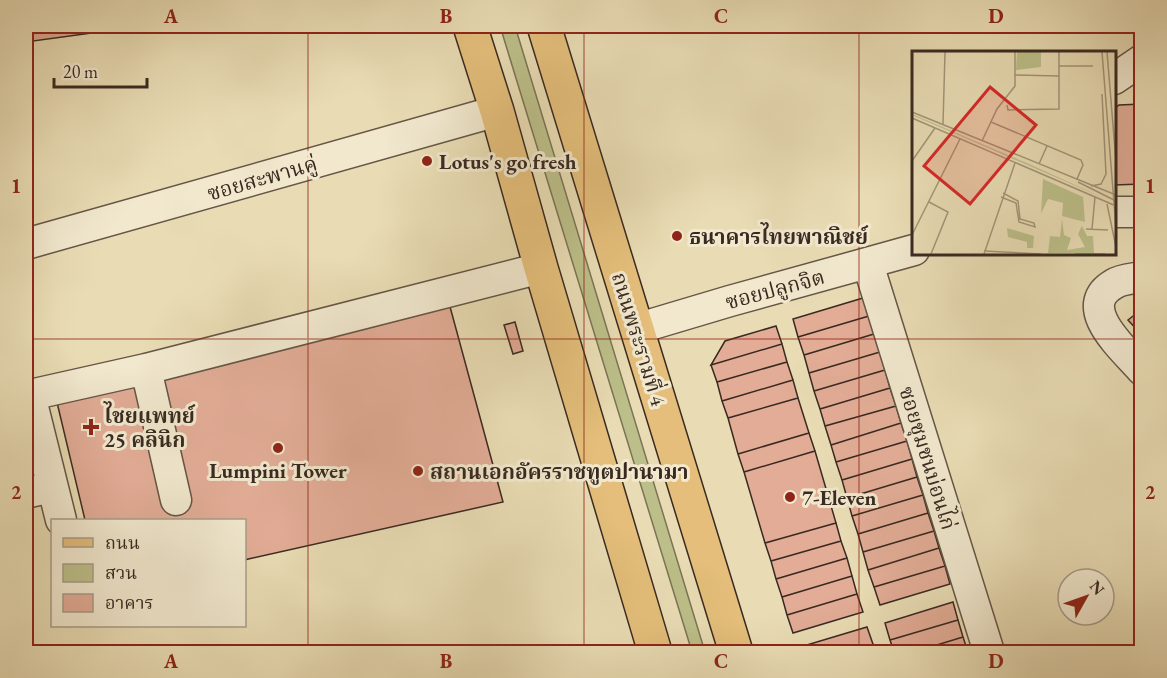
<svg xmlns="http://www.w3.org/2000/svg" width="1167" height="678" viewBox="0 0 1167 678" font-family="'EB Garamond','Noto Serif Thai',serif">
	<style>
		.green { fill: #bcbf89; stroke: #7a7455; stroke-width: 1.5 }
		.building { fill: #e2ac96; stroke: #392a21; stroke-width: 1.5 }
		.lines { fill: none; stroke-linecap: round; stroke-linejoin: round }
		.minor-casing { stroke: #655646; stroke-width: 33 }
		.major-casing { stroke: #392a21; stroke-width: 36 }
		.minor { stroke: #f1e8ce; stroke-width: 30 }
		.major { stroke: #e4be7a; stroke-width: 33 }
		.grid { fill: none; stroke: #8f2418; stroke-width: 1.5; stroke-opacity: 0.55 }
		.poi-dot { fill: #8f2418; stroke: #f1e8ce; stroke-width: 2 }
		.labels { text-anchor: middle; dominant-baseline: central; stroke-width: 6; stroke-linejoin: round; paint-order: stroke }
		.poi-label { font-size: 21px; font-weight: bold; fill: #392a21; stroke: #f1e8ce; text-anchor: start }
		.street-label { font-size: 21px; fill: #392a21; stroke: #f1e8ce }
		.inset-road { fill: none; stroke: #a39579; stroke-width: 1.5 }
		.view { fill: #d62828; fill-opacity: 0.15; stroke: #d62828; stroke-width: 3 }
		.inset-edge { fill: none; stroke: #392a21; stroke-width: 3 }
		.neatline { fill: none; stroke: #8f2418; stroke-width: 2 }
		.grid-label { font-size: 20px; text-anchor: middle; font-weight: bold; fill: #8f2418 }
	</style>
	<rect width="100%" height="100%" fill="#e9dcb4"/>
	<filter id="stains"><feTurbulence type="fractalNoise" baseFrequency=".00333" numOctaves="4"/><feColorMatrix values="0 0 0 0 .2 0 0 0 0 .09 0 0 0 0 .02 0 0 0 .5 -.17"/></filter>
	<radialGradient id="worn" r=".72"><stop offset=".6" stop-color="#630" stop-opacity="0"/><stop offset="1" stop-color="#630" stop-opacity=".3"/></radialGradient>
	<path class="green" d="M 500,26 L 515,26 L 705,652 L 692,652 Z"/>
	<path class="building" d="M 26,26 L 128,26 L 128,28 L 26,42 Z
		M 1142,104 L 1142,184 L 1114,185 L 1114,109 L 1119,105 Z
		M 863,298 L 869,316 L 798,337 L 793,319 Z
		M 449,303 L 503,502 L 244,560 L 244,520 L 85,520 L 55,394 Z
		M 1142,309 L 1142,358 L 1128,342 L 1139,332 L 1128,320 Z
		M 869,316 L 874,334 L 804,355 L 798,337 Z
		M 515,322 L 523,351 L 513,354 L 504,325 Z
		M 776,326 L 782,344 L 711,365 L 725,341 Z
		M 874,334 L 880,352 L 809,373 L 804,355 Z
		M 782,344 L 787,362 L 717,382 L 711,365 Z
		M 880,352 L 885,370 L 814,391 L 809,373 Z
		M 787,362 L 793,380 L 722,401 L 717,382 Z
		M 885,370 L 890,388 L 820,409 L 814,391 Z
		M 793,380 L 798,398 L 728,418 L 722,401 Z
		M 890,388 L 896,406 L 825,426 L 820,409 Z
		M 798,398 L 809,433 L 738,454 L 728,418 Z
		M 896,406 L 901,423 L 831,445 L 825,426 Z
		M 901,423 L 907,441 L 836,462 L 831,445 Z
		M 809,433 L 815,451 L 744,472 L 738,454 Z
		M 907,441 L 912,459 L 842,480 L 836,462 Z
		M 815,451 L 836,523 L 765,543 L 744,472 Z
		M 912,459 L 917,477 L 847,498 L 842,480 Z
		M 917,477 L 923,495 L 852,516 L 847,498 Z
		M 923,495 L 928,513 L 858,534 L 852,516 Z
		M 928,513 L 934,531 L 863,552 L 858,534 Z
		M 836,523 L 841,541 L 771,561 L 765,543 Z
		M 934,531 L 939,548 L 868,570 L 863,552 Z
		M 841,541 L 847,558 L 776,579 L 771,561 Z
		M 939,548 L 945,566 L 874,587 L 868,570 Z
		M 847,558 L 852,576 L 782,597 L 776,579 Z
		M 945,566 L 950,584 L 880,605 L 874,587 Z
		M 852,576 L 857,594 L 787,615 L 782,597 Z
		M 857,594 L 863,612 L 793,633 L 787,615 Z
		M 953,602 L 958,620 L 890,640 L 885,623 Z
		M 958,620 L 963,637 L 914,652 L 894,652 L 890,640 Z
		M 867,627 L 874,647 L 855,652 L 801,652 L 800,647 Z
		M 963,637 L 968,652 L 914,652 Z"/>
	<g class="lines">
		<defs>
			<path id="minor" d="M 1114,79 L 1142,60
				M 1114,212 L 1142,212
				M 26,244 L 497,111
				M 868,264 L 989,652
				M 1136,278 C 1129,279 1120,280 1114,284 C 1074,307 1124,349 1142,370
				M 636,329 L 730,301 L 914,250
				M 26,493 L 52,487
				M 176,500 L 146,369 L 541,268
				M 61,520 L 30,395 L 146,369"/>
			<path id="major" d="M 470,26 L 497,111 L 541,268 L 655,652
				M 544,26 L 736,652"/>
		</defs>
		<use href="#minor" class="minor-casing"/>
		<use href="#major" class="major-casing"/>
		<use href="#minor" class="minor"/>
		<use href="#major" class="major"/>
	</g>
	<path class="grid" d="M 308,26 L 308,652M 584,26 L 584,652M 859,26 L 859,652M 26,339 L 1142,339"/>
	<g class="poi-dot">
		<circle cx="427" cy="161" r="6"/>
		<circle cx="677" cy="236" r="6"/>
		<path d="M88 418h6v6h6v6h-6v6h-6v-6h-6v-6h6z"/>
		<circle cx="278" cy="448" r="6"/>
		<circle cx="418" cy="471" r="6"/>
		<circle cx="790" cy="497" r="6"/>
	</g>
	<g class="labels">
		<g class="poi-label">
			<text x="439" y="161">Lotus's go fresh</text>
			<text x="689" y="236">ธนาคารไทยพาณิชย์</text>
			<text x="104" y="415">ไชยแพทย์<tspan x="104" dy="24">25 คลินิก</tspan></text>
			<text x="278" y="470" text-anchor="middle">Lumpini Tower</text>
			<text x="430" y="471">สถานเอกอัครราชทูตปานามา</text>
			<text x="802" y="497">7-Eleven</text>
		</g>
		<g class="street-label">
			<text transform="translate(262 178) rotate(-16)">ซอยสะพานคู่</text>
			<text transform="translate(775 289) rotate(-15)">ซอยปลูกจิต</text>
			<text transform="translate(639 339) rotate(73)">ถนนพระรามที่ 4</text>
			<text transform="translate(928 458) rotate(73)">ซอยชุมชนบ่อนไก่</text>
		</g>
	</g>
	<g transform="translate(912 51)">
		<rect width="204" height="204" fill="#e9dcb4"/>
		<path d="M 105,1 L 129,1 L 129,16 L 104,19 ZM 0,63 L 117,113 L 194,148 L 0,64 ZM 131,128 L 171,146 L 173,171 L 150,165 L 151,152 L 136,148 L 129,163 ZM 150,168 L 152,184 L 159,187 L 155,199 L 173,196 L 166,183 L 170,175 L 175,185 L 181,185 L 182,202 L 136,202 L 138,185 L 148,186 ZM 95,177 L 122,185 L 121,197 L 115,197 L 115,191 L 96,186 Z" fill="#bcbf89"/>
		<path class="inset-road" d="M 190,1 L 204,177M 195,1 L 204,111M 147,15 L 181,15M 103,24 L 147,25 L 147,1M 95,54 L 96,59 L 147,58 L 147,25M 0,61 L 204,144M 0,67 L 204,155M 79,71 L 169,109 L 171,114 L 165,128M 31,73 L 33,1M 70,90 L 85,58 L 103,35 L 103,1M 0,110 L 23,77M 127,113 L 135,95M 166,131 L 204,150M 179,135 L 189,133 L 194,123 L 190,43M 89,146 L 104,152 L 107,171 L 123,176 L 122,172 L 108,168 L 106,150 L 91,142M 17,151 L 36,161 L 19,203M 195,153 L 204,196M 174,178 L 196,179M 180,178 L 183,146M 0,184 L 48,88M 72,200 L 129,203M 72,203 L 103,112M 163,203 L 193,203"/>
		<path class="view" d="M 78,36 L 124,74 L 58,153 L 12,115 Z"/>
		<rect width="204" height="204" class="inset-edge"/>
	</g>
	<rect width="1167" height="678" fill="none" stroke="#e9dcb4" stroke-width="66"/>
	<rect x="51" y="519" width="195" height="108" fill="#f1e8ce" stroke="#a79c89" stroke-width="1.5"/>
	<rect x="63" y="538" width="30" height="9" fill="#e4be7a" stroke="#a79c89" stroke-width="1.5"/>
	<text x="105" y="549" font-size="18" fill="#392a21">ถนน</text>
	<rect x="63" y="564" width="30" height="18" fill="#bcbf89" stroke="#a79c89" stroke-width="1.5"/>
	<text x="105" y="579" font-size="18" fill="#392a21">สวน</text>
	<rect x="63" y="594" width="30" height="18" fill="#e2ac96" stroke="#a79c89" stroke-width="1.5"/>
	<text x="105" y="609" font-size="18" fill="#392a21">อาคาร</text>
	<g transform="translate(1086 597) rotate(50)"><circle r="28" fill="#f1e8ce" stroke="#a79c89" stroke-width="1.5"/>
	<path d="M0-4.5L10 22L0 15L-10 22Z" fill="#8f2418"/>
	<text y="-9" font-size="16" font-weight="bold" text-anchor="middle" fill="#392a21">N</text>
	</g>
	<path d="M54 78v9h93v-9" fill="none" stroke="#392a21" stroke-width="3"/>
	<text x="63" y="78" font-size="18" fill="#392a21" stroke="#f1e8ce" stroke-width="4.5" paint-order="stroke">20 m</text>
	<rect x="33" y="33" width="1101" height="612" class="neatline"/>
	<g class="grid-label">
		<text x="171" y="23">A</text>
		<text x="446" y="23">B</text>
		<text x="721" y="23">C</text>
		<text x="996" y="23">D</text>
		<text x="16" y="193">1</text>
		<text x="1150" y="193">1</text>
		<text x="16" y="499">2</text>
		<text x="1150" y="499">2</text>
		<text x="171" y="668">A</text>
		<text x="446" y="668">B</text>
		<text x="721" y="668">C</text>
		<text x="996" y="668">D</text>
	</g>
	<rect width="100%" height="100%" filter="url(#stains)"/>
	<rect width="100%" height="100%" fill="url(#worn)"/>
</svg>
